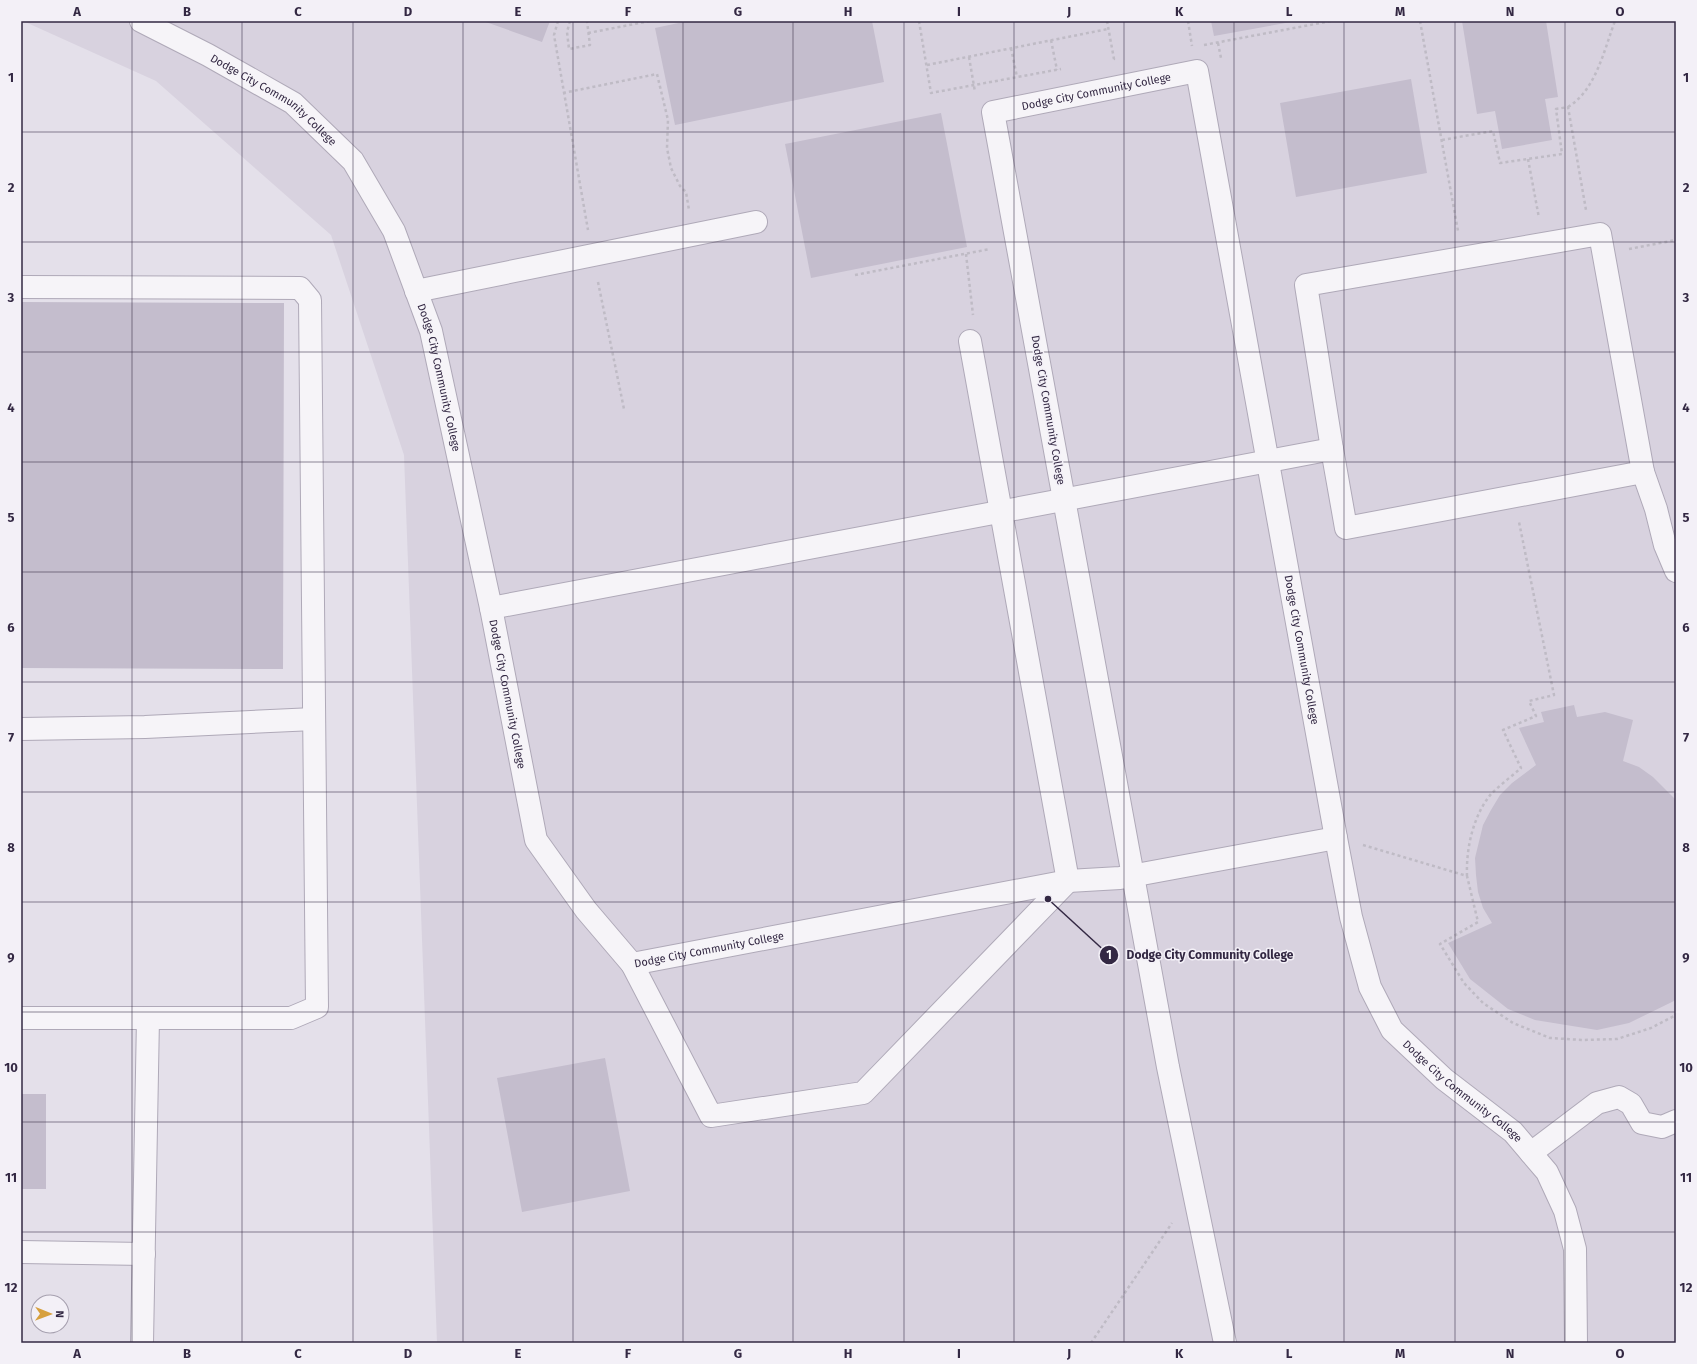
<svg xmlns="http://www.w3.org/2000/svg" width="1697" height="1364" viewBox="0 0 1697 1364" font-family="'Fira Sans',sans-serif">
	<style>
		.built { fill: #d8d2df }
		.building { fill: #c4bdcd }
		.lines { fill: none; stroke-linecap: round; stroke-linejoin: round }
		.minor-casing { stroke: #afa9b8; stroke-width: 24 }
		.path { stroke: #bfbbc5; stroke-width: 2.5; stroke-dasharray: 3 3; stroke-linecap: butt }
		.minor { stroke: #f6f4f8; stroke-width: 22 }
		.grid { fill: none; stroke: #332843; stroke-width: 1; stroke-opacity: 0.55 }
		.labels { text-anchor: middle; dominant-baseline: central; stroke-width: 3; stroke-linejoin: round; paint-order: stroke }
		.street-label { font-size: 11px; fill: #332843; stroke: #f3f0f7 }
		.leader { fill: none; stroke: #332843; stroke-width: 1.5 }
		.callout-dot { fill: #332843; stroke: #f3f0f7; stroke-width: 1.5 }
		.mark-label { font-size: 12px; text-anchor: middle; font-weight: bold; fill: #fff }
		.callout-label { font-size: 12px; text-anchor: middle; font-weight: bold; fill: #332843; stroke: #f3f0f7; stroke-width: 3; stroke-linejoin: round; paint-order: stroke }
		.neatline { fill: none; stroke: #332843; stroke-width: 1.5 }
		.grid-label { font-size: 13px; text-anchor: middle; font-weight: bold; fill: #332843 }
	</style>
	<rect width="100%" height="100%" fill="#e4e0ea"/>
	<path class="built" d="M 23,21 L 1676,21 L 1676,1343 L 437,1343 L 404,455 L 331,235 L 156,81 Z"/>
	<path class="building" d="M 483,21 L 550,21 L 542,42 Z
		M 688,21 L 872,21 L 884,82 L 675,125 L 655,28 Z
		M 1211,21 L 1291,21 L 1291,22 L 1214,36 Z
		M 1462,21 L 1546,21 L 1558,97 L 1545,99 L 1552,140 L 1502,149 L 1495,111 L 1477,114 Z
		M 1411,79 L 1427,173 L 1296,197 L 1280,103 Z
		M 941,113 L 967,247 L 811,278 L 785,144 Z
		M 21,302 L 284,303 L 283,669 L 21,668 Z
		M 1574,705 L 1577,717 L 1605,712 L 1633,720 L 1623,761 L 1639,767 L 1653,777 L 1676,800 L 1676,1000 L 1629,1023 L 1597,1030 L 1535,1020 L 1508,1009 L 1470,979 L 1448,943 L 1492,923 L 1483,908 L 1478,892 L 1476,875 L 1475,858 L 1483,825 L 1491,810 L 1500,795 L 1512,783 L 1536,765 L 1519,728 L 1544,722 L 1541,712 Z
		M 605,1058 L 630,1191 L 522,1212 L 497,1078 Z
		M 21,1094 L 46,1094 L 46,1189 L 21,1189 Z"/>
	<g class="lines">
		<defs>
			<g id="minor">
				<path id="s1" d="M 141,21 L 208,55 L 293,103 L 353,161 L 394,231 L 431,331 L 491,608 L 536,840 L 586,910 L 632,964 L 1068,881 L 1120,878 L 1336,838"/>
				<path d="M 1600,234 L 1643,472 L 1346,528 L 1332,449 L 1306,285 Z"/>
				<path d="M 21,287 L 300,288 L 310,300 L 317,1007 L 291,1018 L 21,1018"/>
				<path d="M 416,291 L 756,222"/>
				<path d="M 1643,472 L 1656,509 L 1665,545 L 1676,571"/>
				<path d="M 491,608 L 1332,449"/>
				<path d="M 21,729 L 145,727 L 314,719"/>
				<path d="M 632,964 L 711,1116 L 863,1093 L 1068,881 L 970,341"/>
				<path d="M 1531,1153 L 1597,1103 L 1619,1097 L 1631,1104 L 1642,1123 L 1662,1127 L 1676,1121"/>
				<path d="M 21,1252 L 144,1254"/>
				<path d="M 142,1343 L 148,1018"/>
				<path id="s2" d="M 1225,1343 L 1168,1067 L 993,112 L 1197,71 L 1336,838 L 1351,917 L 1370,987 L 1392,1030 L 1444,1079 L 1513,1132 L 1547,1172 L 1565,1211 L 1575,1249 L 1576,1343"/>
			</g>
		</defs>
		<use href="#minor" class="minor-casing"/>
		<path class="path" d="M 558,21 L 554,35 L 588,230
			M 570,21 L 567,32 L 569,49 L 590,45 L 587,21
			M 919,21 L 931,93 L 1061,69
			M 1107,21 L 1114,59 L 1111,60
			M 1188,21 L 1192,46
			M 1420,21 L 1458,231
			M 588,33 L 650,21
			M 1051,40 L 1057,70
			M 1218,43 L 1221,58
			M 1204,45 L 1331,21
			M 1011,48 L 1017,77
			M 969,57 L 975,92
			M 927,65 L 1108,29
			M 563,93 L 657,74 L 668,120 L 667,148 L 671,168 L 680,186 L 686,192 L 689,210
			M 1568,107 C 1596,90 1604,50 1615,21
			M 1442,140 L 1493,131 L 1500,163 L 1562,154 L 1556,109 L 1568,107 L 1586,210
			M 1528,159 L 1539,218
			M 1629,249 L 1676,240
			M 966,254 L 973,315
			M 855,275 L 990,249
			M 598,282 L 624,409
			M 1363,845 L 1467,876 L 1478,922 L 1440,944 L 1464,983 L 1483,1003 L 1513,1023 L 1550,1038 L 1582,1040 L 1617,1039 L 1651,1028 L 1676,1015
			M 1467,876 C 1466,848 1473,816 1491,794 C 1500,785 1512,776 1521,768 L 1503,730 L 1536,716 L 1529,701 L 1554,695 L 1519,522
			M 1091,1343 L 1172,1223"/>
		<use href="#minor" class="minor"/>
	</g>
	<path class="grid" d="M 132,21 L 132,1343M 242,21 L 242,1343M 353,21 L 353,1343M 463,21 L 463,1343M 573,21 L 573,1343M 683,21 L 683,1343M 793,21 L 793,1343M 904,21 L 904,1343M 1014,21 L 1014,1343M 1124,21 L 1124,1343M 1234,21 L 1234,1343M 1344,21 L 1344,1343M 1455,21 L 1455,1343M 1565,21 L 1565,1343M 21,132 L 1676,132M 21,242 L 1676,242M 21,352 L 1676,352M 21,462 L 1676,462M 21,572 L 1676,572M 21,682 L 1676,682M 21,792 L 1676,792M 21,902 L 1676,902M 21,1012 L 1676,1012M 21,1122 L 1676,1122M 21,1232 L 1676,1232"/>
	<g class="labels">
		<g class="street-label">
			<text stroke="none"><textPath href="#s2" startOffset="1358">Dodge City Community College</textPath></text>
			<text stroke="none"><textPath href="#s1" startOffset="155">Dodge City Community College</textPath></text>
			<text stroke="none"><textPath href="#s1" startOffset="491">Dodge City Community College</textPath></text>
			<text transform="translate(1048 410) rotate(80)">Dodge City Community College</text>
			<text stroke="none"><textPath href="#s2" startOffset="2049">Dodge City Community College</textPath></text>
			<text stroke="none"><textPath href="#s1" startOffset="815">Dodge City Community College</textPath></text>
			<text stroke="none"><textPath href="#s1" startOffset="1199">Dodge City Community College</textPath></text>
			<text stroke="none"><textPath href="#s2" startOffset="2535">Dodge City Community College</textPath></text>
		</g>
	</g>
	<path class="leader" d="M1048 899L1109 955"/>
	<g class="callout-dot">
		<circle cx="1048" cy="899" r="4"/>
		<circle cx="1109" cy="955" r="10"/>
	</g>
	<g class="mark-label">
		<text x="1109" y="959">1</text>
	</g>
	<g class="callout-label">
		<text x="1210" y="959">Dodge City Community College</text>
	</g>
	<rect width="1697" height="1364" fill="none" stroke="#f3f0f7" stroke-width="44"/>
	<g transform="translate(50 1314) rotate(91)"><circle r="19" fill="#f3f0f7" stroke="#a6a0af"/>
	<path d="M0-3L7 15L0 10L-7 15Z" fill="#d7a03d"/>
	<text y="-6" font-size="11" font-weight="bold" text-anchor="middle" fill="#332843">N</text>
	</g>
	<rect x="22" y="22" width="1653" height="1320" class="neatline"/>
	<g class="grid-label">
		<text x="77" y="16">A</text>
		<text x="187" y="16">B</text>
		<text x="298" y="16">C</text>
		<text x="408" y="16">D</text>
		<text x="518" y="16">E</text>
		<text x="628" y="16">F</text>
		<text x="738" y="16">G</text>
		<text x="848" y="16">H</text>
		<text x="959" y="16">I</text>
		<text x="1069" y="16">J</text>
		<text x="1179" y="16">K</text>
		<text x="1289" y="16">L</text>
		<text x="1400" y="16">M</text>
		<text x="1510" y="16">N</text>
		<text x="1620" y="16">O</text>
		<text x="11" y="82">1</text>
		<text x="1686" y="82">1</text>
		<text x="11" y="192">2</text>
		<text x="1686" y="192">2</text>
		<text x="11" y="302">3</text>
		<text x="1686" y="302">3</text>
		<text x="11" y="412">4</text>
		<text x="1686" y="412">4</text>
		<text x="11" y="522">5</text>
		<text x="1686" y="522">5</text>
		<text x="11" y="632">6</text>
		<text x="1686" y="632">6</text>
		<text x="11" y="742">7</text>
		<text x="1686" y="742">7</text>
		<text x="11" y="852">8</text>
		<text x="1686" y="852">8</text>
		<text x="11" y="962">9</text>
		<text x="1686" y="962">9</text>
		<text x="11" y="1072">10</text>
		<text x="1686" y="1072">10</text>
		<text x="11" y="1182">11</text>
		<text x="1686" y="1182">11</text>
		<text x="11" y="1292">12</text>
		<text x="1686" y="1292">12</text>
		<text x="77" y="1358">A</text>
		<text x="187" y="1358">B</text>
		<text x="298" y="1358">C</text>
		<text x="408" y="1358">D</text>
		<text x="518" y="1358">E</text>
		<text x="628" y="1358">F</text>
		<text x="738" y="1358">G</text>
		<text x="848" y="1358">H</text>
		<text x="959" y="1358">I</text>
		<text x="1069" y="1358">J</text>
		<text x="1179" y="1358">K</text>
		<text x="1289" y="1358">L</text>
		<text x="1400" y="1358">M</text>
		<text x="1510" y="1358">N</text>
		<text x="1620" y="1358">O</text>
	</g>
</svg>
